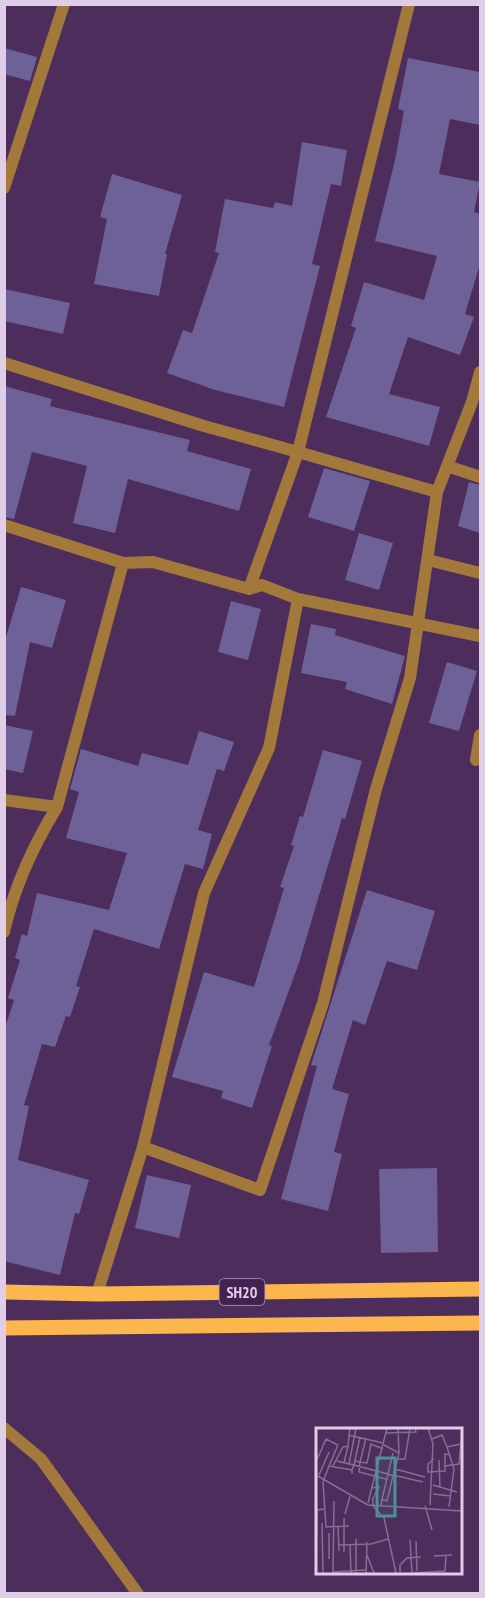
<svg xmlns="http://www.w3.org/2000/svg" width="485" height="1598" viewBox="0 0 485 1598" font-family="'PT Sans Narrow',sans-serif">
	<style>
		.building { fill: #6e6197 }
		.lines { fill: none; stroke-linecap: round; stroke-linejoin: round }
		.minor { stroke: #a3783b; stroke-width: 12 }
		.tertiary { stroke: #a3783b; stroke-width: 12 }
		.primary { stroke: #fbb64e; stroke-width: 15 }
		.labels { text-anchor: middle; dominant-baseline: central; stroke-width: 6; stroke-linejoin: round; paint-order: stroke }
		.shield { fill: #422350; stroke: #b19bbb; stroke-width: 1.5 }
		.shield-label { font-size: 16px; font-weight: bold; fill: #e0cee9 }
		.inset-road { fill: none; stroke: #876d94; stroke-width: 1.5 }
		.view { fill: #4e9093; fill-opacity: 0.15; stroke: #4e9093; stroke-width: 3 }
		.inset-edge { fill: none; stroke: #e0cee9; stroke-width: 3 }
	</style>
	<rect width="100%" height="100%" fill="#4c2d5b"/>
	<path class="building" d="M 4,48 L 37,57 L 30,81 L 4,74 Z
		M 408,58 L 480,72 L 480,125 L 450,119 L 439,174 L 480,182 L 474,212 L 480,214 L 480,264 L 465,314 L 474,317 L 460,355 L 408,337 L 389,394 L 440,407 L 429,446 L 326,417 L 356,328 L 351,326 L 364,282 L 424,300 L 437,256 L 375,241 L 395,160 L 404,111 L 398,109 Z
		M 302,142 L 347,150 L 341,186 L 331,184 L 312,264 L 320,266 L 284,407 L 215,390 L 167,373 L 183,330 L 192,333 L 219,253 L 215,252 L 225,199 L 273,208 L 275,202 L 292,206 Z
		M 112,174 L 182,195 L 165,254 L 167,254 L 159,296 L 94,284 L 107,219 L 100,217 Z
		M 4,289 L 70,303 L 63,334 L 4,321 Z
		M 4,386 L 52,399 L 50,406 L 190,440 L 187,451 L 251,469 L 239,511 L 128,479 L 115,533 L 73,523 L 87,466 L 32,452 L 14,519 L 4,517 Z
		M 324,468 L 370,481 L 354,531 L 308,517 Z
		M 469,482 L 480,485 L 480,533 L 458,526 Z
		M 359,533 L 393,543 L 379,590 L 345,580 Z
		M 21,587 L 66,600 L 52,648 L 30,642 L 15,716 L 4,715 L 4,644 Z
		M 231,601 L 261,609 L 248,660 L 218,652 Z
		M 311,624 L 336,629 L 335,635 L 405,656 L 392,704 L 345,689 L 347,682 L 301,673 Z
		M 447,662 L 477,671 L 459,731 L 429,723 Z
		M 4,725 L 33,731 L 23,773 L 4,769 Z
		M 199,731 L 234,742 L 224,771 L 217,769 L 198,830 L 212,834 L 203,869 L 185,864 L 159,949 L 94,929 L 76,986 L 80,987 L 70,1017 L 66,1016 L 55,1047 L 42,1044 L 24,1105 L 29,1106 L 18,1160 L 89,1180 L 79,1214 L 75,1213 L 60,1275 L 4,1261 L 4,1031 L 14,1000 L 8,998 L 20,960 L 15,958 L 22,934 L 27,936 L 37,893 L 109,910 L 127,853 L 66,838 L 79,792 L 70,789 L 81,749 L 138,766 L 142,753 L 188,765 Z
		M 323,750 L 362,761 L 345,819 L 342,818 L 299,963 L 269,1045 L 272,1046 L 252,1108 L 221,1098 L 223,1091 L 172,1077 L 204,972 L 254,987 L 284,888 L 280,887 L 294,846 L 291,845 L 300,816 L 303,817 Z
		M 367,890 L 435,911 L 417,970 L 387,961 L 365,1025 L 353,1020 L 332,1089 L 349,1094 L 334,1152 L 342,1154 L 328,1211 L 281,1199 L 317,1066 L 311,1065 Z
		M 437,1168 L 438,1252 L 381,1253 L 379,1169 Z
		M 147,1175 L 191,1185 L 179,1238 L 135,1228 Z"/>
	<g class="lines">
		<path class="minor" d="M 4,363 L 204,426 L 298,452 L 409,4
			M 447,466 L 480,477
			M 437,492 L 472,402 L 480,372
			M 4,525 L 123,563 L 153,562 L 249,589
			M 428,560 L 480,573
			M 298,599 L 480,636
			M 476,760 L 480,735
			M 4,800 L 57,807 C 33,846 14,887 4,932
			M 57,807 L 123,563
			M 97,1294 L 143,1147 L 260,1190 L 323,1003 L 376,789 L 410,678 L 437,492 L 298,452 L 249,589 L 262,585 L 298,599 L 269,748 L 204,893 L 143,1147
			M 4,1428 L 41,1459 L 138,1594"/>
		<path class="tertiary" d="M 4,188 L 64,4"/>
		<path class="primary" d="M 4,1292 L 97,1294 L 480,1289
			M 4,1328 L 480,1323"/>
	</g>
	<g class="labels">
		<rect class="shield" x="219.5" y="1279" width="45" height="26" rx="4.5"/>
		<g class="shield-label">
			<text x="242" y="1292">SH20</text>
		</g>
	</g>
	<g transform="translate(316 1428)">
		<rect width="146" height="146" fill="#4c2d5b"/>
		<path class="inset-road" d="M 82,0 L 83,25M 112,0 L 117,16 L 114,77M 70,5 L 100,4 L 99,0M 32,7 L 67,15M 116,11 L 126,7 L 131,19 L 145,16M 68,17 L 83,25 L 77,48M 32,18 L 34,0M 131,19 L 138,41 L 133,79M 67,21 L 55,16 L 51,35 L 44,34 L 43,44 L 70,51M 82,31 L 89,31 L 94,0M 118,31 L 112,36 L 112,44 L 129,43 L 129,26 L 135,27M 123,32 L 124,60M 21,33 L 38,37 L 44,9M 39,33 L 44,34 L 50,10M 0,34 L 10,11 L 22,17M 33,36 L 40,0M 13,38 L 22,17M 17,38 L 27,19 L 32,18 L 28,35M 129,38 L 143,36 L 146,4M 79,41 L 109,49M 36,42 L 38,37 L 72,46 L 77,25M 0,47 L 52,77 L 146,83M 3,47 L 13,24M 77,47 L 107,54M 117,57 L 141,64M 55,60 L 63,59 L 56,72M 117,66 L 135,68M 57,72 L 57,78 L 68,90 L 80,145M 52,75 L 71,0M 65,77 L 66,71 L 71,73 L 77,48 L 72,46 L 66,71M 109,78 L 116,102M 29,86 L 34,68M 28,90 L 28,124M 6,95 L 7,145M 33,98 L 10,99 L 7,54 L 13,38 L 36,42 L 36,46M 22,99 L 23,123M 13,105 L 13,131M 40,111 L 40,145M 94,112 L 96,145M 100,113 L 101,143M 23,117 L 55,116 L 72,111M 34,117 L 35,145M 51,127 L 58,145M 118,128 L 136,127M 0,135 L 1,82 L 9,81M 17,144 L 50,142M 84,144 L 84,137 L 91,130 L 105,129M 17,145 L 18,73M 50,145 L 51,114M 98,145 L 129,143 L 130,127"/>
		<path class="view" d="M 61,30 L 79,30 L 79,88 L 61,88 Z"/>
		<rect width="146" height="146" class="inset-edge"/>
	</g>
	<rect width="485" height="1598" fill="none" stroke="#e0cee9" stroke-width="12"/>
</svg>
